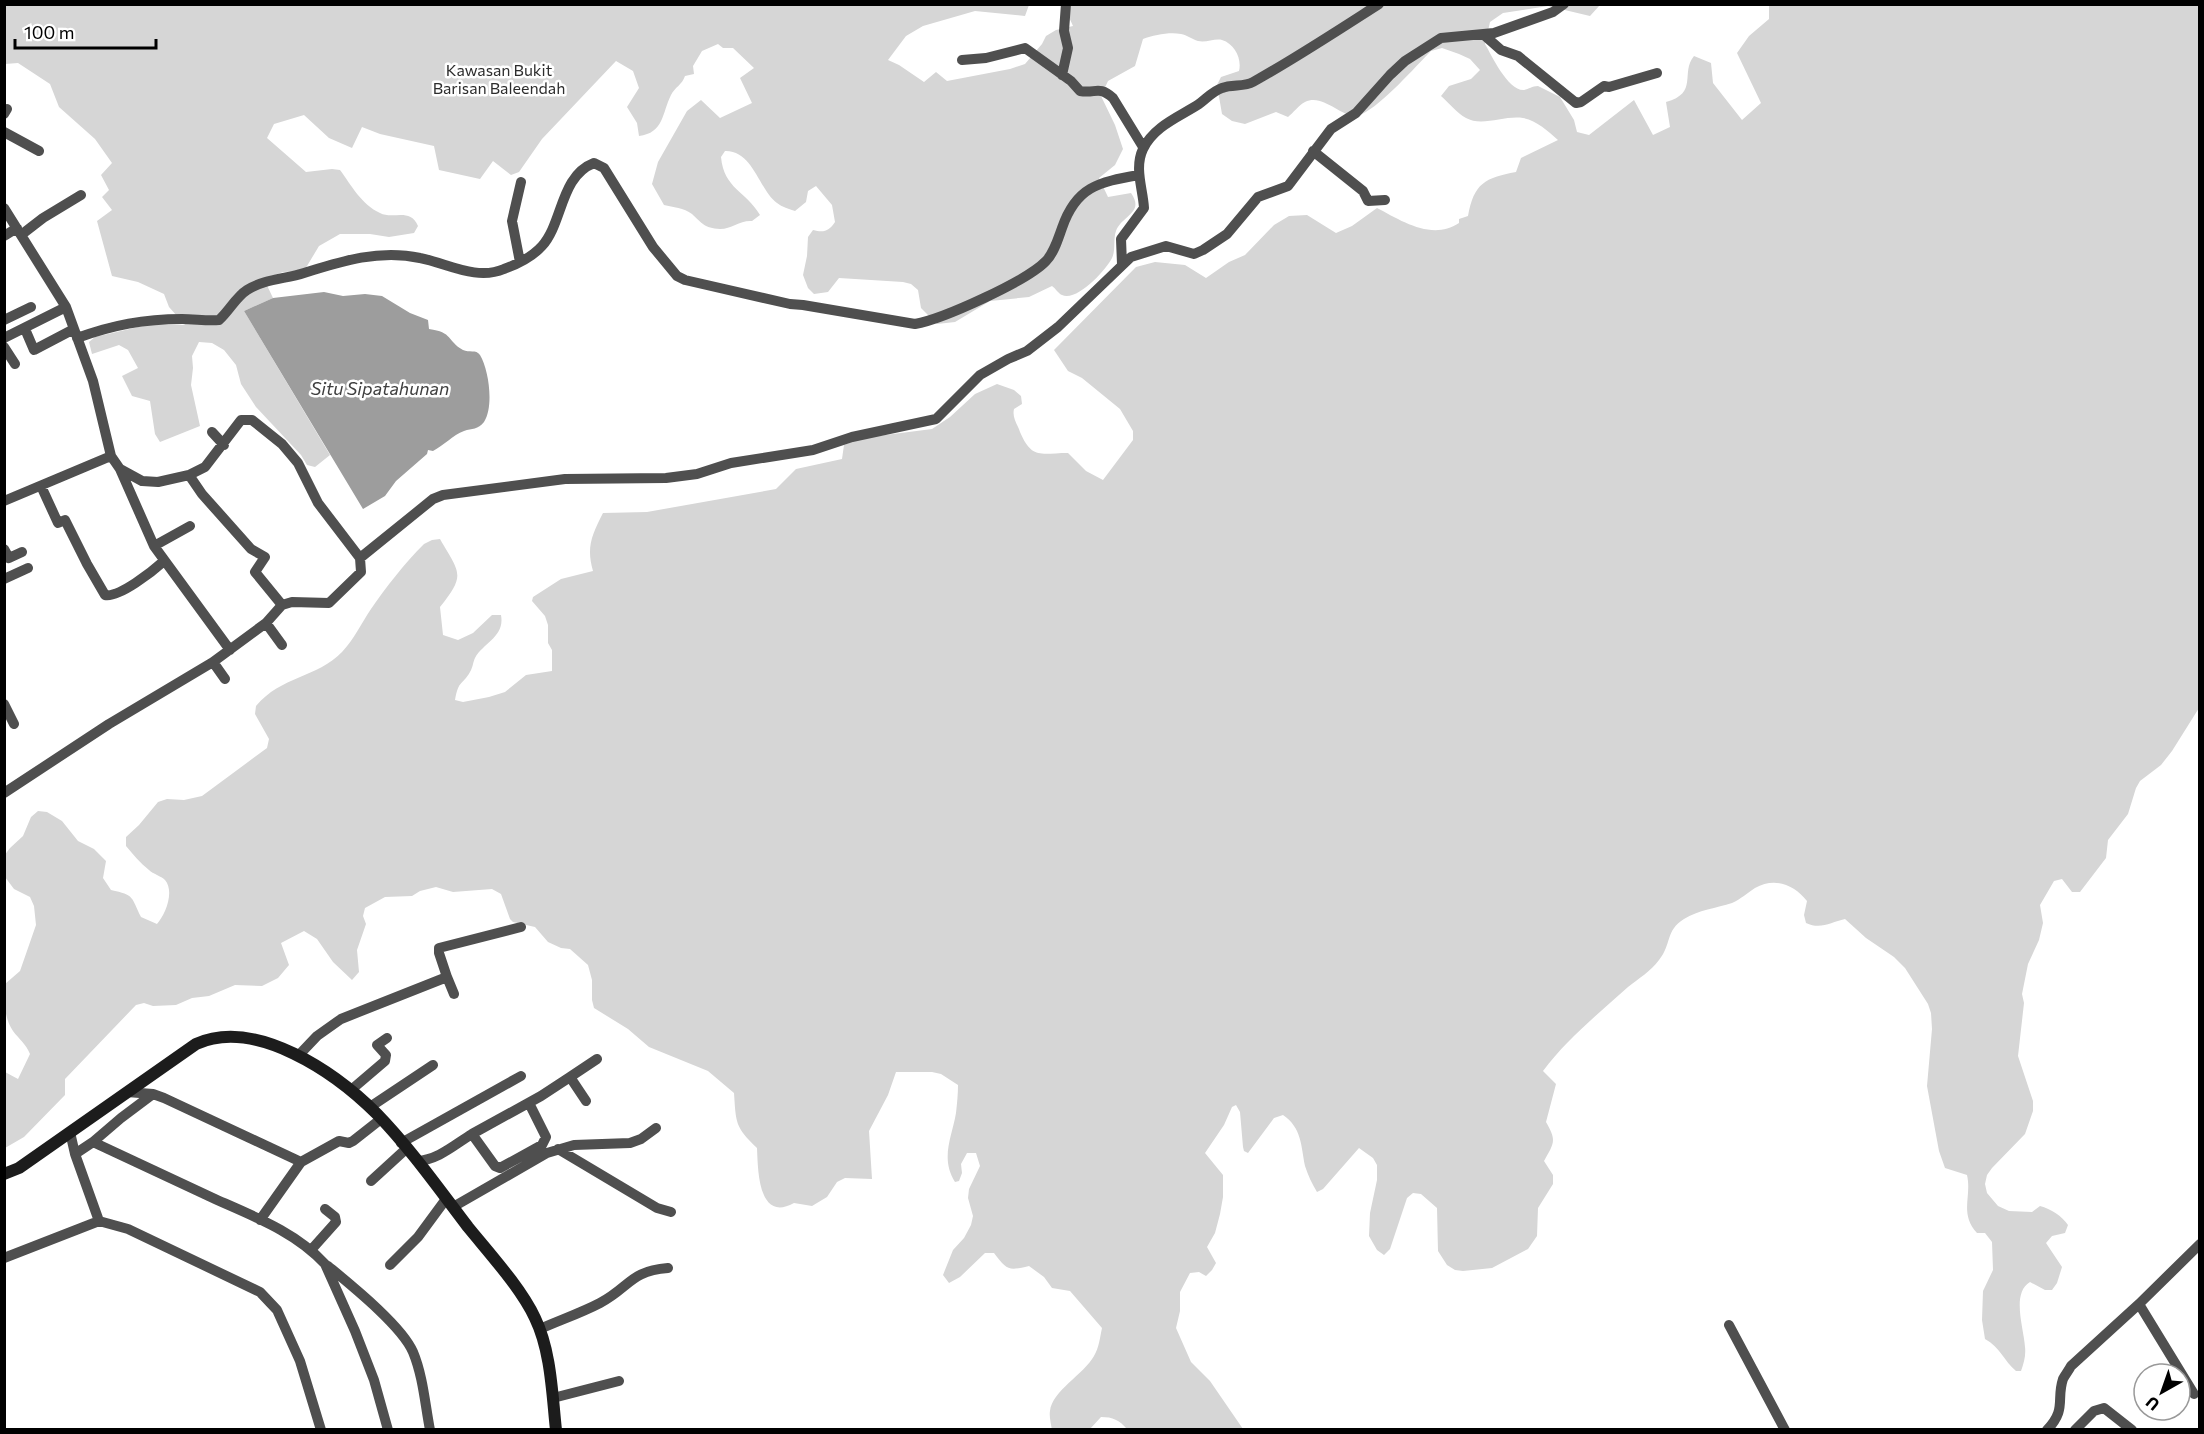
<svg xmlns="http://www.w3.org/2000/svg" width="2204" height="1434" viewBox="0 0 2204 1434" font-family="Commissioner,sans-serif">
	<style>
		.green { fill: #d6d6d6 }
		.water { fill: #9d9d9d }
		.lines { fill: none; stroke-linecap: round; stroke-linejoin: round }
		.street { stroke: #4f4f4f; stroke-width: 10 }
		.secondary { stroke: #1c1c1c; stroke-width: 12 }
		.labels { text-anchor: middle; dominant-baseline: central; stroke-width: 5; stroke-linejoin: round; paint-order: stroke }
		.park-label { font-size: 16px; fill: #2d2d2d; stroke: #fff }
		.water-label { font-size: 18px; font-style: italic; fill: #3e3e3e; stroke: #fff }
	</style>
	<rect width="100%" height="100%" fill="#fff"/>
	<path class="green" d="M 5,5 L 1029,5 L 1025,16 L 975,11 L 923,26 L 906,36 L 888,60 L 899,65 L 924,82 L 936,72 L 947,81 L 1010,69 L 1025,64 L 1042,44 L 1046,36 L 1056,30 L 1073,26 L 1068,15 L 1071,5 L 1600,5 L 1590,16 L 1548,6 L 1503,13 L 1490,22 L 1485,44 C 1492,56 1508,91 1524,90 C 1529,89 1532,86 1538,86 L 1560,97 L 1574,120 L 1577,132 L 1589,135 L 1634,100 L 1653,135 L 1670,127 L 1666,102 C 1699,93 1680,73 1694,56 L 1711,63 L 1713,83 L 1742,120 L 1761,103 L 1737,53 L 1749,36 L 1769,19 L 1769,5 L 2199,5 L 2199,708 L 2172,751 L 2161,765 L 2140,781 L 2136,788 L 2128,814 L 2108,840 L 2106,858 L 2080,892 L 2072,892 L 2062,879 L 2054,881 L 2040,905 L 2043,923 L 2039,940 L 2028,964 L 2022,994 L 2024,1003 L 2018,1056 L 2033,1101 L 2033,1111 L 2025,1134 L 1992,1168 L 1987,1175 L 1985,1184 L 1987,1193 L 1998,1206 L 2009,1211 L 2032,1212 L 2040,1206 C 2051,1209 2062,1216 2068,1225 L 2065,1233 L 2052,1236 L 2046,1243 L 2062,1267 L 2057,1283 L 2052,1290 L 2045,1290 L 2030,1282 C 2011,1293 2024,1329 2025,1347 C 2026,1355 2024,1363 2021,1371 L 2016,1371 C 2004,1361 2000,1347 1985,1339 L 1982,1320 L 1983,1291 L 1993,1270 L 1992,1242 L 1985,1233 L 1977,1233 C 1959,1213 1972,1197 1967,1175 L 1945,1168 L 1939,1151 L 1927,1086 L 1932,1029 L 1931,1013 L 1928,1004 L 1905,968 L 1894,957 L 1866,938 L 1845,919 C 1831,922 1821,930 1806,923 L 1804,915 L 1807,901 C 1794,884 1774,877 1755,888 C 1747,893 1741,899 1732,903 C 1717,908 1698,910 1684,919 C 1665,931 1672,944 1659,960 C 1651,971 1638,979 1628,987 C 1598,1014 1567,1039 1543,1071 L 1556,1084 L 1546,1122 C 1557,1141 1554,1143 1544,1161 L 1553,1175 L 1553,1184 L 1538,1208 L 1537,1236 L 1528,1249 L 1492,1268 L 1463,1271 L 1455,1270 L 1447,1265 L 1438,1251 L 1437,1208 L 1421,1194 L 1413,1193 L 1407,1198 L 1390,1249 L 1384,1255 L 1377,1250 L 1369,1236 L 1370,1213 L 1377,1180 L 1377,1165 L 1373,1158 L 1359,1148 L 1323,1189 L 1317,1192 C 1312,1184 1308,1175 1305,1166 C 1301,1146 1302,1128 1283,1115 L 1274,1118 L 1248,1153 L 1244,1151 L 1243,1147 L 1240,1112 L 1236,1105 L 1232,1107 L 1224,1125 L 1205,1153 L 1223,1175 L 1223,1197 L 1220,1214 L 1215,1233 L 1207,1247 L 1216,1263 L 1212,1270 L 1206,1276 L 1199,1272 L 1190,1273 L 1180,1292 L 1180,1311 L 1176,1328 L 1191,1362 L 1210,1381 L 1243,1429 L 1127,1429 C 1119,1420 1113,1417 1101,1417 L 1090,1429 L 1052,1430 C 1051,1424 1049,1416 1050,1411 C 1052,1391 1084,1374 1094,1356 C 1099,1348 1100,1337 1102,1328 L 1070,1291 L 1052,1288 L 1044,1277 L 1029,1266 C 1008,1271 1007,1270 994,1253 L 985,1253 L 960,1277 L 949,1283 L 943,1275 L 953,1250 L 964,1238 L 971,1225 L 973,1216 L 968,1198 L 969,1189 L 980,1166 L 976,1153 L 967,1153 L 961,1164 L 962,1173 L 959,1181 L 955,1182 C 940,1158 952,1137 956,1113 C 957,1104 958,1094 958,1085 L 941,1074 L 932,1072 L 896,1072 L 888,1095 L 869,1131 L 872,1179 L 845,1178 L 837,1182 L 827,1197 L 812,1206 L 794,1203 C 758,1223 758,1170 757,1148 C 735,1127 736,1123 734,1093 L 708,1071 L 649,1047 L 628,1029 L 594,1008 L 592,1000 L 592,980 L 588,965 L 570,949 L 561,948 L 548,942 L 535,927 L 513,922 L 510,919 L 501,894 L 492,889 L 453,892 L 436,887 L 420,891 L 412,896 L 385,897 L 365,908 L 363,916 L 366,924 L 357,950 L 359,972 L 352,980 L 333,962 L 317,939 L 304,931 L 281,943 L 289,965 L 278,978 L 262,986 L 235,985 L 209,996 L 192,998 L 176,1005 L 153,1006 L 144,1003 L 136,1005 L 65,1079 L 65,1095 L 24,1137 L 5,1148 L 5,1072 L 18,1079 L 30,1054 C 26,1044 19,1039 13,1031 C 3,1016 5,1001 5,984 L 20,971 L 36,925 L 34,906 L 30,897 L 14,889 L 5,877 L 4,856 L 10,848 L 23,836 L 31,817 L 38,811 L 47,812 L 62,821 L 78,841 L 94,849 L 106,861 L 103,878 L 111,890 C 135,895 131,897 141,917 L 157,924 C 165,915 175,892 165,880 C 161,876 153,874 149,870 C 140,863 133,854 126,846 L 126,837 L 139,825 L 158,802 L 167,799 L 184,800 L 202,796 L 267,748 L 269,739 L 255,714 L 256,706 C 281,676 317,678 342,652 C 354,639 361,624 371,609 C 386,587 405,563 424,544 L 432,540 L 440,539 C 460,574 466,574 440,607 L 443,635 L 458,640 L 473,633 L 492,615 L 501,615 C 505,637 484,642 475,658 C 473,662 473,667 470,672 C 462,686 459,679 455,700 L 463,702 L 489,697 L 505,692 L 526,675 L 552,671 L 552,650 L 548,643 L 548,625 L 545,616 L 532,601 L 533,597 L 561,579 L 593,571 C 586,547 592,535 603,513 L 647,512 L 776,489 L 796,469 L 842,459 L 844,445 L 862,438 L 932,429 L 950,417 L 975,394 L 997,384 L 1014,390 L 1021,396 L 1022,404 L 1014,409 C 1012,418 1017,423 1020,432 C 1032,460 1041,453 1068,453 L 1086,471 L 1103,480 L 1133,440 L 1133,431 L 1120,409 L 1082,378 L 1068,371 L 1054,350 L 1136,267 L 1155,262 L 1185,265 L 1206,278 L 1229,262 L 1245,255 L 1274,225 L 1289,216 L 1307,215 L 1336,233 L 1352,226 L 1377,208 C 1402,221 1432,241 1459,223 L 1459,219 L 1468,216 C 1474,183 1485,178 1516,172 L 1521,158 L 1558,140 C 1548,131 1536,120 1523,118 C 1505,115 1482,127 1466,118 C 1457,113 1449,103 1441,96 L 1449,86 L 1471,79 L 1480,70 L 1470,59 L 1459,54 L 1442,48 L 1431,51 C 1415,67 1382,105 1362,114 C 1344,123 1325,92 1305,102 C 1299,105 1293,113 1288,117 L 1276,112 L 1245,124 L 1232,121 L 1222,114 L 1217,85 L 1221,77 L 1239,71 C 1242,59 1235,44 1222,40 C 1215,38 1206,43 1198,41 C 1192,39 1187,35 1181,34 C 1169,32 1154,35 1143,39 L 1135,66 L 1108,81 L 1101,96 L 1115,125 L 1123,149 L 1115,165 L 1099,178 L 1108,197 L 1131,193 C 1145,213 1122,215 1116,231 C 1113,239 1116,250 1112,258 C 1106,270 1077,302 1062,295 C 1059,294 1055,288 1052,286 L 1029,297 L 990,301 L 955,322 L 937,324 L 921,308 L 918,290 L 911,284 L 903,282 L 839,278 L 828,292 L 814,294 L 808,288 L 803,275 L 807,256 L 808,237 L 813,230 C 824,233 829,231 835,222 L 832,205 L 816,186 L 808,191 L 806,202 L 795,211 C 789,209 782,207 777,203 C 759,190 753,150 725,151 L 721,157 C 724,189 746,191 760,215 L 752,221 C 740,220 732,229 720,229 C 704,228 702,223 692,214 C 684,208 673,207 664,205 L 652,184 L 658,162 L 687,111 L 701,100 L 720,118 L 752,103 L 740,78 L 754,68 L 733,48 L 723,48 L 718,44 L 702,51 L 693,66 L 694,74 L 685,76 C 682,85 675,87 671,95 C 662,113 664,133 639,136 L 637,123 L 627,107 L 639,88 L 633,71 L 616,61 L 542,139 L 519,172 L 511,175 L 493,161 L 480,179 L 439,170 L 434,146 L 380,134 L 362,127 L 352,148 L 329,138 L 304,115 L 274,124 L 267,138 L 306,172 L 332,169 L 340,170 C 351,185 362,205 380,213 C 393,220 410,207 418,226 L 414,233 L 389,237 L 370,234 L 340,234 L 319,246 L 304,271 L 283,272 L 264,279 L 273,298 L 244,311 L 330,455 L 315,467 L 307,465 L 301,455 L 256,407 L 241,384 L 236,365 L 224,350 L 212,343 L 199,342 L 192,356 L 193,368 L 191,385 L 200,426 L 160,442 L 155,434 L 150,401 L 132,396 L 122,376 L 138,368 L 128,350 L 119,345 L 92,354 L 89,342 L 95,337 L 151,324 L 185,325 L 169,307 L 164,294 L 138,282 L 112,276 L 97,221 L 112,210 L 102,197 L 109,190 L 101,175 L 112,163 L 95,139 L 59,107 L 50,84 L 18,63 L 5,64 Z"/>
	<path class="water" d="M 324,292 L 343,296 L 365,294 L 382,296 L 410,313 L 428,320 L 429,329 C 453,332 447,341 463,350 C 469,353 476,349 480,355 C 489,370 494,407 484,422 C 478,430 472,428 464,431 C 453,435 443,446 433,451 L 428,450 L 427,454 L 396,481 L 385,496 L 363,509 L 244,311 L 273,298 Z"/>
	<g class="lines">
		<path class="street" d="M 1484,35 L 1501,50 L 1518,56 L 1576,103 L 1581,102 L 1604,86 L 1609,87 L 1657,73
			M 962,60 L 986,58 L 1025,48 L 1071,81 L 1080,91 C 1096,94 1098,85 1113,98 L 1143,147
			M 1062,75 L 1068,48 L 1064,31 L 1066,4
			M 4,114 L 7,109
			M 4,132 L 39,151
			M 1313,151 L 1363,191 L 1368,201 L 1385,200
			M 4,208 L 66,307 L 93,381 L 111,456 L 120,469 L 154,546 L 230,650
			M 21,235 L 43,218 L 81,195
			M 4,236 L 17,228
			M 520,262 L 512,221 L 521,182
			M 1122,264 L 1121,239 L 1144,208 C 1143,189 1134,168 1143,149 C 1154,126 1179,117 1199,104 C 1207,98 1213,91 1222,88 C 1232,84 1244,87 1253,82 C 1296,58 1337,31 1379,4
			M 4,320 L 31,307
			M 25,329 L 34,350 L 74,329
			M 4,338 L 66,307
			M 77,338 C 113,325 144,319 182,319 C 195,319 207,321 219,320 C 229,311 236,297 247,290 C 264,279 286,279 304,273 C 342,261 380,249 420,258 C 447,263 476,281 504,269 C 518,264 532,257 542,246 C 563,223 560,176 594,163 L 604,168 L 653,247 L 677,276 L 685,280 L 790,304 L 803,305 L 915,324 C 943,319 1027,281 1046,261 C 1054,253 1058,239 1062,228 C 1076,187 1098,182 1139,175
			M 4,347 L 15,364
			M 212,432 L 224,445
			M 189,475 L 202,494 L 251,549 L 265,557 L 255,572 L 282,605
			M 41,486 L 58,523 L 65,520 L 87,564 L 105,595 C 119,598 153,571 164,561
			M 4,501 L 111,456
			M 154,546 L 190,526
			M 4,549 L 9,558 L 22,552
			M 360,558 L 433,499 L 443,495 L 565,479 L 666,478 L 697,474 L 731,463 L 813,450 L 852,437 L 936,419 L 980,375 L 1008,359 L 1027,351 L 1058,327 L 1131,257 L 1166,246 L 1194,254 L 1203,250 L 1227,234 L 1258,197 L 1288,186 L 1331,129 L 1356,113 L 1390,75 L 1405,61 L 1441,38 L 1494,33 L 1553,12 L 1564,4
			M 4,579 L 28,568
			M 266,623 L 282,645
			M 213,662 L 225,679
			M 4,704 L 14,724
			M 4,793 L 109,724 L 213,662 L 266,623 L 282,605 L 292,602 L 329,603 L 361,572 L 360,558 L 318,503 L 298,463 L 282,444 L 252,420 L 241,420 L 205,467 L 189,475 L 158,482 L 142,481 L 120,469
			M 447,977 L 454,994
			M 298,1056 L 317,1036 L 341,1019 L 447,977 L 439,953 L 439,948 L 521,927
			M 570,1077 L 597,1059
			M 351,1090 L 385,1061 L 386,1055 L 377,1045 L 387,1038
			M 127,1092 L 153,1094 L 164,1098 L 301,1162 L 260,1220
			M 370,1107 L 433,1065
			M 70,1132 L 75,1154 L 99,1221
			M 472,1134 L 541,1096 L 570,1077 L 586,1101
			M 93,1142 L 121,1118 L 153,1094
			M 401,1143 L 521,1076
			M 558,1149 L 657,1208 L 671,1212
			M 75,1154 L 93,1142 C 134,1161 174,1180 215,1199 C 253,1216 296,1232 325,1264 L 355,1331 L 374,1380 L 388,1430
			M 417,1161 C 438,1160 454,1145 472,1134 L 495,1166 L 500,1168 L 542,1145 L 546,1137 L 529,1103
			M 301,1162 L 339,1141 L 349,1143 L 353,1141 L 381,1119
			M 371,1181 L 406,1149
			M 453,1207 L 547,1153 L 574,1145 L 630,1143 L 641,1139 L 656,1128
			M 311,1250 L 336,1222 L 335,1217 L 325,1209
			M 4,1258 L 99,1221 L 128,1229 L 260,1292 L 277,1310 L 300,1361 L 321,1430
			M 390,1265 L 418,1237 L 446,1199
			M 328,1266 C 351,1285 402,1326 413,1352 C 423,1376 425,1404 430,1430
			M 2139,1304 L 2194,1394
			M 1729,1325 L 1785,1430
			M 540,1329 C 560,1320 581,1313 600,1303 C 630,1287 630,1271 668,1268
			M 553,1398 L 619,1381
			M 2047,1430 C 2067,1409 2056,1400 2063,1379 C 2065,1375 2069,1370 2071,1366 L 2139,1304 L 2200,1244
			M 2075,1430 L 2094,1411 L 2104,1408 L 2132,1430"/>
		<path class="secondary" d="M 4,1174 L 19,1168 L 196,1044 C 256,1017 336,1073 377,1114 C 410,1148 439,1189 468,1227 C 490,1254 521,1288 535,1318 C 551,1351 552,1393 556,1430"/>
	</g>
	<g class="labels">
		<g class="park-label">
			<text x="499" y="69">Kawasan Bukit<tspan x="499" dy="18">Barisan Baleendah</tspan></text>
		</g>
		<g class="water-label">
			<text x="380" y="388">Situ Sipatahunan</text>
		</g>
	</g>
	<rect width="2204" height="1434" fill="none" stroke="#000000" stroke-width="12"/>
	<g transform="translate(2162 1392) rotate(220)"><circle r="28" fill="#ffffff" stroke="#999999" stroke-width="1.5"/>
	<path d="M0-4.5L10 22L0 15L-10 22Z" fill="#000000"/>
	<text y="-9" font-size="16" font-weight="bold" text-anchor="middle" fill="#000000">U</text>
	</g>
	<path d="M15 39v9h141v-9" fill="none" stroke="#000000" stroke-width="3"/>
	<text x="24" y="39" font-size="18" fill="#000000" stroke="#ffffff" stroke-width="4.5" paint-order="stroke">100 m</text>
</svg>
